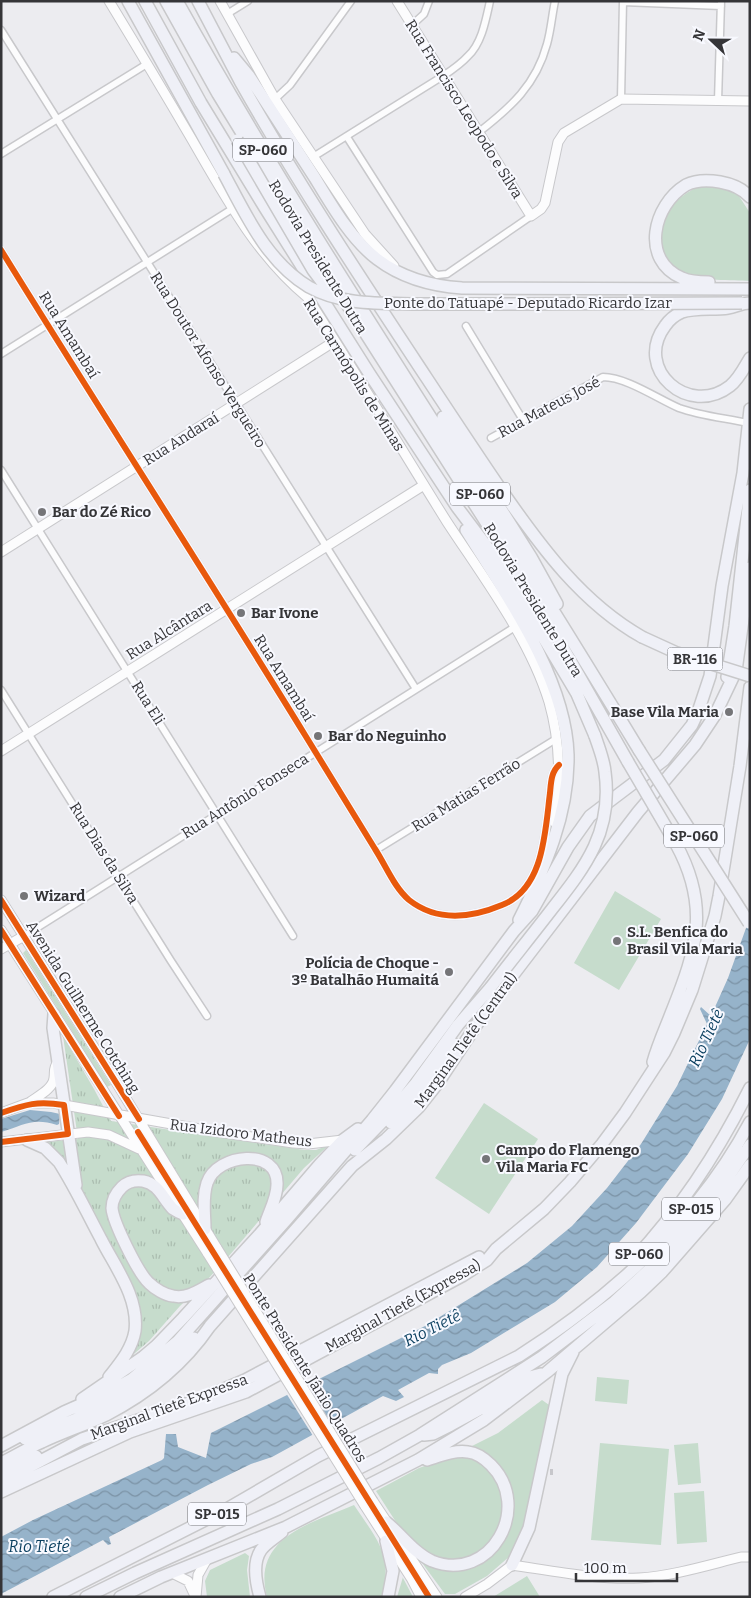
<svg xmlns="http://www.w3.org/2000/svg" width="751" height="1598" viewBox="0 0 751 1598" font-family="Bitter,serif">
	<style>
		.grass { fill: url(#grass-tufts) }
		.park { fill: #c6dccc }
		.water { fill: url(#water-waves) }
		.pier { fill: #ececf0 }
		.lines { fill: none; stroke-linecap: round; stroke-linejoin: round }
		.street-tunnel { stroke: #c7c7cb; stroke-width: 6; stroke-dasharray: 6 3; stroke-linecap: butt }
		.street-casing { stroke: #c8c8cb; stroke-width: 9 }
		.secondary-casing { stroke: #c8c8cb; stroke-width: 11 }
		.highway-casing { stroke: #c8c8ca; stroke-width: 14 }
		.street { stroke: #fcfcfd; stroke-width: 6 }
		.secondary { stroke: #fcfcfd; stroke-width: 9 }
		.highway { stroke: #eff0f7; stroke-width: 11 }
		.secondary-bridge-casing { stroke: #c8c8cb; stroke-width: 11; stroke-linecap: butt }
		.highway-bridge-casing { stroke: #c8c8ca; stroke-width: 14; stroke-linecap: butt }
		.secondary-bridge { stroke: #fcfcfd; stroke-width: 9 }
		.highway-bridge { stroke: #eff0f7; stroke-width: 11 }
		.cycleway-casing { stroke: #f8f9ff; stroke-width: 9 }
		.cycleway { stroke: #e8590c; stroke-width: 6 }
		.poi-dot { fill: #757578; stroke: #f8f9ff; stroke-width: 2 }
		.labels { text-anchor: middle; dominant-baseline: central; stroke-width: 4; stroke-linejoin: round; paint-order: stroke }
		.shield { fill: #f8f9ff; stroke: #707074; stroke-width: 1 }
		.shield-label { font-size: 14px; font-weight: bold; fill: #353538 }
		.street-label { font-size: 15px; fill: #353538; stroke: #f8f9ff }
		.poi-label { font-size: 15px; font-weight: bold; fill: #353538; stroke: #f8f9ff; text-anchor: start }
		.water-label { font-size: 16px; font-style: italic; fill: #0a3f5f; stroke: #f8f9ff }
	</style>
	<defs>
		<pattern id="grass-tufts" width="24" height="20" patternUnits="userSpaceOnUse" patternTransform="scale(1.25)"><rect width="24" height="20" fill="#c6dccc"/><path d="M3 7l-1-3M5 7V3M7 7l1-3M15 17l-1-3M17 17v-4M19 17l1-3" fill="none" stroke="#abbdb0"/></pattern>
		<pattern id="water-waves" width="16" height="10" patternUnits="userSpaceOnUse" patternTransform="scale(1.25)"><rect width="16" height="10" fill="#96b3ca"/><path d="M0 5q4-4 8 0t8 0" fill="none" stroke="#7b92a5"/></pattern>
	</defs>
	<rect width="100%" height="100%" fill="#ececf0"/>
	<path class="grass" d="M 26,950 L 111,1085 L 107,1087 L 23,953 Z
		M 63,1036 L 94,1089 L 111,1121 L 305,1150 L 316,1150 L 329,1145 L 304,1168 L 228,1257 L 208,1279 L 180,1306 L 149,1341 L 135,1353 L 107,1371 L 128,1345 L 136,1312 L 47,1142 L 78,1139 Z"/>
	<path class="park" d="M 705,185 L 725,187 L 737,193 L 750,213 L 750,281 C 733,280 699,281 685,274 C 641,252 663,195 705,185 Z
		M 615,891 L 661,919 L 619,990 L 574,963 Z
		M 484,1103 L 538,1139 L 489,1214 L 435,1178 Z
		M 597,1377 L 629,1380 L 627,1404 L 595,1401 Z
		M 542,1400 L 552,1407 L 524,1523 L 511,1555 L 487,1576 L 455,1594 L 445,1594 L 425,1567 L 376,1491 L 419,1468 L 439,1461 L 468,1455 L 472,1446 L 498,1433 Z
		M 600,1443 L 669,1449 L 661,1545 L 591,1540 Z
		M 698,1443 L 701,1483 L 678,1485 L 674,1445 Z
		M 704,1491 L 707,1542 L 677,1544 L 674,1493 Z
		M 354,1505 C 375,1537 395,1556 381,1597 L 267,1597 C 251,1537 312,1523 354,1505 Z
		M 245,1553 L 249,1556 L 247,1570 L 250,1597 L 207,1597 L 205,1581 L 210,1570 Z
		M 527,1576 L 540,1597 L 493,1597 Z
		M 403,1577 L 403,1578 L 413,1597 L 397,1597 Z"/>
	<path class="water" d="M 750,917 L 750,1039 L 722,1099 L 688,1154 L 636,1223 L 597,1267 L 555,1302 L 471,1353 L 442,1365 L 438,1369 L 438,1374 L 429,1373 L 398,1390 L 404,1397 L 396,1401 L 383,1396 L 272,1457 L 251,1464 L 208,1485 L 109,1537 L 111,1544 L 108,1545 L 103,1540 L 1,1594 L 1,1537 L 33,1520 L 162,1460 L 164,1458 L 166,1434 L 176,1434 L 178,1447 L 206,1458 L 211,1433 L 425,1326 L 527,1263 L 572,1226 L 607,1188 L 641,1144 L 677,1086 L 707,1024 L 700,1009 L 701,1007 L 711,1016 L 728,978 Z
		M 30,1110 L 51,1112 L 60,1114 L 59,1124 L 57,1125 C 33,1117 24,1125 1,1132 L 1,1119 Z"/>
	<path class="pier" d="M 305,1384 L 331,1427 L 313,1436 L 286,1393 Z"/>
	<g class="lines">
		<path class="street-tunnel" d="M 550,1472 L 553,1472"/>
		<defs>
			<path id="street" d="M 623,2 L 721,6
				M 227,14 L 248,1
				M 412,25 L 424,14 L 429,1
				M 1,30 L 416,689
				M 275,99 L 290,85 L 351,1
				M 621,99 L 623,1
				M 718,101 L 721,1
				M 479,132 C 511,107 536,85 547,44 C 551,30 552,15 555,1
				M 347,137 L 433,272 L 437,275 L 447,274 L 531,216
				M 1,154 L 147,64
				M 313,157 L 443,76 C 452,70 461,64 468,56 C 482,43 486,19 490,1
				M 1,250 C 101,412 205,572 305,735 C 328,773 352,811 375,849 C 386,866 394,887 409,900 C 437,922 471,918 502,905 C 544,889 545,832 550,793 C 551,783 551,772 559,765
				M 466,326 L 523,420
				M 1,354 L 232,209
				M 491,438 L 603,377 C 626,377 658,399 679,408 C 701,416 725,418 748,423
				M 1,470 L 293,936
				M 1,690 L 171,961 L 207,1016
				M 376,850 L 556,739
				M 24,936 L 515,627"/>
			<path id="secondary" d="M 109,1 C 137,47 164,92 191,138 C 224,195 256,255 307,297 C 355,371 400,447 447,522 C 483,577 530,639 549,702 C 560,741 561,783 554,822
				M 220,1 L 275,99 L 365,234 L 394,266
				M 397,1 L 531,216 L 541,209 L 545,203 L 558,142 L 564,133 L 621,99 L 750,101
				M 1,552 L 335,341
				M 1,751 L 424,485
				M 1,900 L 116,1082 L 217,1248
				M 1,930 L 208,1254
				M 1,949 L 24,936
				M 30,1102 C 38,1096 53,1089 54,1078 C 55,1071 53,1068 58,1062
				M 1,1113 L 28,1103 L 53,1103 L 211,1131 L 293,1143 L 308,1144 L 343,1140
				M 1,1142 L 88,1132 L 109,1135 L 139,1149
				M 373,1501 L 437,1597
				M 365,1506 L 411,1578 L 421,1597
				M 172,1573 L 188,1581 L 195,1596
				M 196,1597 L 198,1575 L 207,1559
				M 465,1597 L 487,1584 L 512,1565 C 553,1571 597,1580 639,1578 C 673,1576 708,1565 741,1557 L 750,1557"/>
			<path id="highway" d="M 128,1 L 224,174
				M 145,1 L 201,103 L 265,208 L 369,373 L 457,507 L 491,552 L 527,610 L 577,694 L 595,736
				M 166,1 L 218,94 L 329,276 L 540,607 L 628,762
				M 177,1 C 272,171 378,335 483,499 C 536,582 588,666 639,750
				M 198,1 C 212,28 226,54 240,81 C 297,182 362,280 426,377 C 451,415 476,453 502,491 C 541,547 582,603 642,637
				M 234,58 L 249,76 C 271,110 293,144 315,178 C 332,206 351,239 377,259 C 402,278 431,286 462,288 L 750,289
				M 709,282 C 700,282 690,282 682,278 C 640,260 653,205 686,185 C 696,180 709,180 720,182 C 731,184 742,188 750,197
				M 750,303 C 741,303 736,307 728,308 C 715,310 695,308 682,312 C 675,315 669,320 665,326 C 633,369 689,418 730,386 C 739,379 744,368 750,358
				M 443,417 L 531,557 L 557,604
				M 466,530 C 505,593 566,678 568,755 C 569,814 545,868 519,920
				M 727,677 L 735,626 L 750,490
				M 54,1014 L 53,1028 L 76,1185
				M 653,1062 C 658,1044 666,1027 672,1011 C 697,949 710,906 676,844
				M 391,1123 L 423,1089 L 454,1044
				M 27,1140 L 45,1148 L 59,1162 C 75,1187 87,1213 101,1239 C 115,1267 139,1297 135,1331 C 132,1349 120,1363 109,1377
				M 355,1150 L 385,1119 L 416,1083 L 458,1025 L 491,987
				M 183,1214 C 180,1213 176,1211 173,1209 C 163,1199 159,1184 143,1181 C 135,1180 127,1182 122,1187 C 116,1193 112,1200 112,1208 C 113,1222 138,1273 149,1283 C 155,1289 165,1295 173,1296 C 186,1299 198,1291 209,1285
				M 205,1229 C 205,1215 202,1198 207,1183 C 217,1153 279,1147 277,1185 C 277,1197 270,1210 266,1222
				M 633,1260 C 680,1210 719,1150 750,1088
				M 82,1399 L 143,1357 L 156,1346 L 183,1318 L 259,1235 L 320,1164 L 343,1140 L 358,1129
				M 424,1435 L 433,1434 L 451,1425 L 484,1407 L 526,1378 L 541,1374
				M 25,1439 L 76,1419 L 123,1395 L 161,1368 L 194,1338
				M 1,1446 L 64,1412 L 107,1393 L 132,1379 L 178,1341 L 287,1219 L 372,1120 L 395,1091 L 514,931 L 532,911 L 568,847 L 590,816 L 664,760 L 692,725 L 698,712 L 710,676 L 722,586 L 743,473 L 750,409
				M 1,1463 C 15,1456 28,1448 42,1442 C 63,1432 85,1425 106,1415 C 147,1394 184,1364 210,1326 L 352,1166 L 386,1139 L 419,1107 L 438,1083 L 487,1009 L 638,812 L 695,745 L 715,715 L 736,671 L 750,568
				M 1,1471 L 36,1456
				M 1,1482 L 82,1439 L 201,1399 L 245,1380 L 479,1257
				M 1,1492 L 130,1432 L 246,1392 L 462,1276 L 487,1260 L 496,1249 L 544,1209 L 570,1182 L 602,1144 L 625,1113 L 664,1053 L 674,1033 L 692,990 L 715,916 L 719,896 L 740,766 L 750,687
				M 386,1522 C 401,1534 414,1553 432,1561 C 491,1584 533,1507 491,1465 C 484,1458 477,1453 468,1452 C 454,1450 440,1456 427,1460
				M 386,1541 L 393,1571 L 388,1597
				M 512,1565 L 529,1528 L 562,1374 L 573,1352
				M 53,1597 L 225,1510 L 318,1456 L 519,1356 C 611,1297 698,1220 750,1122
				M 86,1597 L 135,1573 L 278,1509 L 379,1458 L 420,1435 L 542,1357 L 613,1303 L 665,1255 L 717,1193 L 750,1145
				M 120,1597 L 161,1577 L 286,1527 L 418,1460 L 484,1420 L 547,1372 L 641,1292 L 662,1272 L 725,1200 L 750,1165
				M 260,1597 C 256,1583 252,1563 261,1550 C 266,1543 275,1538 282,1532"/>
		</defs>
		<use href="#street" class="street-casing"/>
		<use href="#secondary" class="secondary-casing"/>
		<use href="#highway" class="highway-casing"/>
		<use href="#street" class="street"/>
		<use href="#secondary" class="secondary"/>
		<use href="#highway" class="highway"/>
		<defs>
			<path id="secondary-bridge" d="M 217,1248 L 373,1501
				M 208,1254 L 365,1506"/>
			<path id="highway-bridge" d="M 237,140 L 313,270 L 322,282 L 340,296
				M 224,174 C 246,215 267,262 309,287 C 343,306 382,303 420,304 C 451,304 483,304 514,304 C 590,304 666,303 742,303
				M 642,637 L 677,653 L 750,676
				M 639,750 L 749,923
				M 628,762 L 676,844
				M 491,987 C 511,961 532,935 552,909 C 586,866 613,831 605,772 C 604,760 599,748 595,736"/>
		</defs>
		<use href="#secondary-bridge" class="secondary-bridge-casing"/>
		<use href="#highway-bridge" class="highway-bridge-casing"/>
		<use href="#secondary-bridge" class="secondary-bridge"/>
		<use href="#highway-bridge" class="highway-bridge"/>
		<defs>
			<path id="cycleway" d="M 1,250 C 101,412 205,572 305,735 C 328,773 352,811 375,849 C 386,866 394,887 409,900 C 437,922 471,918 502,905 C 544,889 545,832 550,793 C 551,783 551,772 559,765
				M 1,900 L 139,1119
				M 1,930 L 119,1116
				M 1,1113 C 27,1104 37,1101 64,1105 L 68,1134 L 1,1142
				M 138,1132 L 429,1597"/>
		</defs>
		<use href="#cycleway" class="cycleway-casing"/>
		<use href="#cycleway" class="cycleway"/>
	</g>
	<g class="poi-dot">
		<circle cx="42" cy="512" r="5"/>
		<circle cx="241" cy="613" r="5"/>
		<circle cx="729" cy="712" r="5"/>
		<circle cx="318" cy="736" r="5"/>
		<circle cx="24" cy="896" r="5"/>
		<circle cx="617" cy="941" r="5"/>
		<circle cx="449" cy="972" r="5"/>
		<circle cx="486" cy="1159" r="5"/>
	</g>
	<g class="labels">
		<g class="shield">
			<rect x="233" y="138.5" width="60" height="23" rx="4"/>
			<rect x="450" y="482.5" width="60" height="23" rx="4"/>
			<rect x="667.5" y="647.5" width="55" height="23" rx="4"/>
			<rect x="664" y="824.5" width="60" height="23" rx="4"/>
			<rect x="662" y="1197.5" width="58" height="23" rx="4"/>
			<rect x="609" y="1242.5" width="60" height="23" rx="4"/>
			<rect x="188" y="1502.5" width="58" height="23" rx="4"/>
		</g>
		<g class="shield-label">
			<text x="263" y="150">SP-060</text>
			<text x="480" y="494">SP-060</text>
			<text x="695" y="659">BR-116</text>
			<text x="694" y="836">SP-060</text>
			<text x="691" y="1209">SP-015</text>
			<text x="639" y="1254">SP-060</text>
			<text x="217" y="1514">SP-015</text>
		</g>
		<g class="street-label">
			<text transform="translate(464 109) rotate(58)">Rua Francisco Leopodo e Silva</text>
			<text transform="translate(318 257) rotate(59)">Rodovia Presidente Dutra</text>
			<text x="528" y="303">Ponte do Tatuapé - Deputado Ricardo Izar</text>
			<text transform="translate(69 335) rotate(58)">Rua Amambaí</text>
			<text transform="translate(208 360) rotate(58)">Rua Doutor Afonso Vergueiro</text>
			<text transform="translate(354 375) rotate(58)">Rua Carmópolis de Minas</text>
			<text transform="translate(549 407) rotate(-28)">Rua Mateus José</text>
			<text transform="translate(181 439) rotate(-32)">Rua Andaraí</text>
			<text transform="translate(533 600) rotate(59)">Rodovia Presidente Dutra</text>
			<text transform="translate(169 630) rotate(-32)">Rua Alcântara</text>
			<text transform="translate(284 678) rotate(58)">Rua Amambaí</text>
			<text transform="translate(148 703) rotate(58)">Rua Eli</text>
			<text transform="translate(466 795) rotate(-32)">Rua Matias Ferrão</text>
			<text transform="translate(245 796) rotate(-32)">Rua Antônio Fonseca</text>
			<text transform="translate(104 853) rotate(58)">Rua Dias da Silva</text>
			<text transform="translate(83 1007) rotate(58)">Avenida Guilherme Cotching</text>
			<text transform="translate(466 1040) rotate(-54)">Marginal Tietê (Central)</text>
			<text transform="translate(241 1133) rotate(7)">Rua Izidoro Matheus</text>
			<text transform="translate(403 1306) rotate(-29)">Marginal Tietê (Expressa)</text>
			<text transform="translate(305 1368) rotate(58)">Ponte Presidente Jânio Quadros</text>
			<text transform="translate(169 1407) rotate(-20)">Marginal Tietê Expressa</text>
		</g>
		<g class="poi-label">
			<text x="52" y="512">Bar do Zé Rico</text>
			<text x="251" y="613">Bar Ivone</text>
			<text x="719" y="712" text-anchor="end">Base Vila Maria</text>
			<text x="328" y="736">Bar do Neguinho</text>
			<text x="34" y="896">Wizard</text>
			<text x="627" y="932">S.L. Benfica do<tspan x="627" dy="17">Brasil Vila Maria</tspan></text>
			<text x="439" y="963" text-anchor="end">Polícia de Choque -<tspan x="439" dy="17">3º Batalhão Humaitá</tspan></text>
			<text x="496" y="1150">Campo do Flamengo<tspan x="496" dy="17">Vila Maria FC</tspan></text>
		</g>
		<g class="water-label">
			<text transform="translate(706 1038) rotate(-65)">Rio Tietê</text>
			<text transform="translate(432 1328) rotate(-27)">Rio Tietê</text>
			<text x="39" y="1546">Rio Tietê</text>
		</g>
	</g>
	<rect width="751" height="1598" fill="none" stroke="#353538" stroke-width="5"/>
	<g transform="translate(711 40) rotate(292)" stroke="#f8f9ff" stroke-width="4" paint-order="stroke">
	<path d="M0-4L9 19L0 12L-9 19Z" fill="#353538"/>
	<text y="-8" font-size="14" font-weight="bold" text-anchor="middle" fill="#353538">N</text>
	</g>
	<path d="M576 1573v8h101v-8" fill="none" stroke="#353538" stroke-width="2.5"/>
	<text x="584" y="1573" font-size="15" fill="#353538" stroke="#f8f9ff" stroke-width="4" paint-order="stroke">100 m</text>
</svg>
